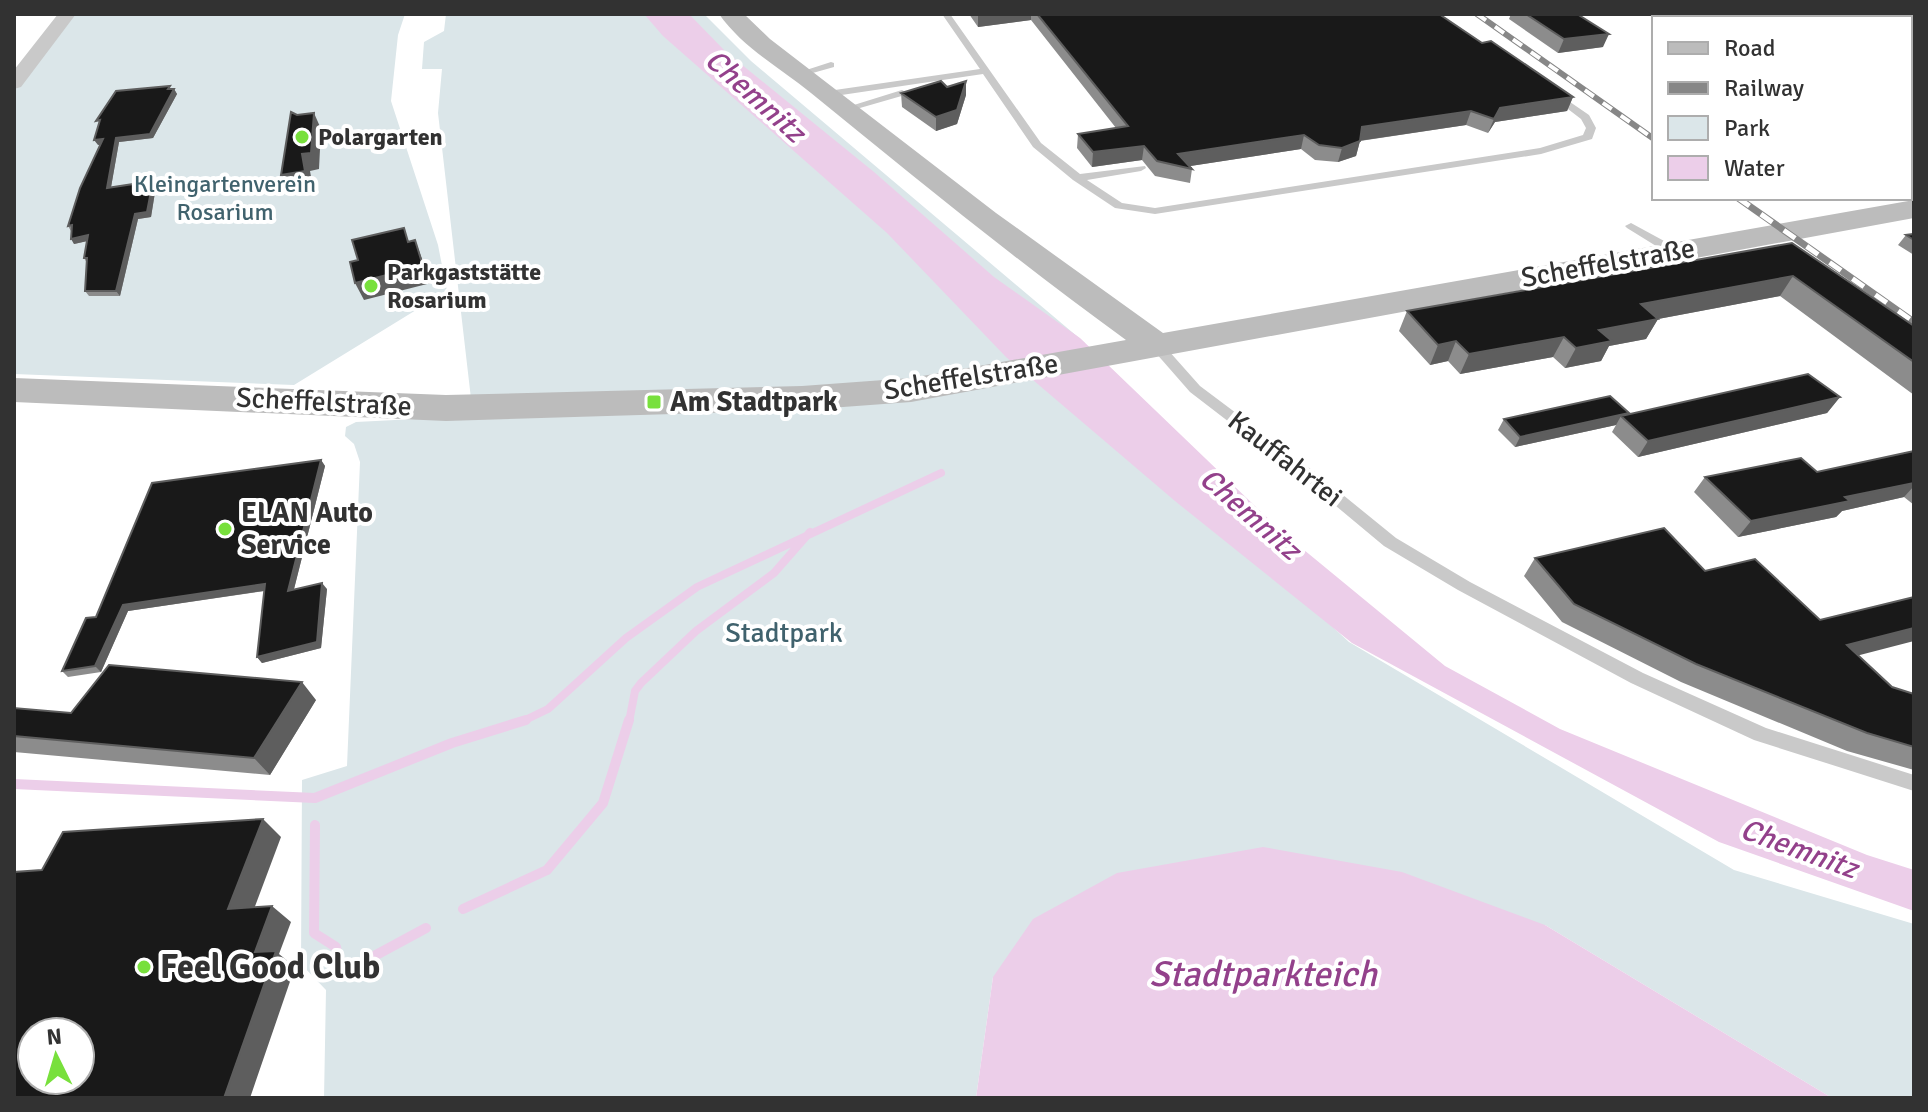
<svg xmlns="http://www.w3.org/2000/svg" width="1928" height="1112" viewBox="0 0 1928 1112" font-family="Signika,sans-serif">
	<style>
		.green { fill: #dbe6e9 }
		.water { fill: #eccee9 }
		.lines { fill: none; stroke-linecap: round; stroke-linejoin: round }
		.stream-far1 { stroke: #eccee9; stroke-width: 8 }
		.stream { stroke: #eccee9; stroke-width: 10 }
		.lane { fill: #c9c9c9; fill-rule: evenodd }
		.street { fill: #c9c9c9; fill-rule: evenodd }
		.secondary { fill: #bcbcbc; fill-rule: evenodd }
		.rail-far1-casing { stroke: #878787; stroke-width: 6 }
		.rail-casing { stroke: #878787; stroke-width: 7 }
		.rail-far1 { stroke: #fff; stroke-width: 4; stroke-dasharray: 11; stroke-linecap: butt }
		.rail { stroke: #fff; stroke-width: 5; stroke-dasharray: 14; stroke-linecap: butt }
		.wall { fill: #8c8c8c }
		.shaded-wall { fill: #5e5e5e }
		.building { fill: #191919; stroke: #5e5e5e; stroke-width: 2; fill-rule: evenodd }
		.poi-dot { fill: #78e03c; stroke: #fff; stroke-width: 3 }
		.labels { text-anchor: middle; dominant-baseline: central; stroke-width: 8; stroke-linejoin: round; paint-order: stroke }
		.far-poi-label { font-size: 24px; font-weight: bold; fill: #323232; stroke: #fff; text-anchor: start }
		.far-park-label { font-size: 24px; fill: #40626d; stroke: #fff }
		.street-label { font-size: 28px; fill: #323232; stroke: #fff }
		.poi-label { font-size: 28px; font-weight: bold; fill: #323232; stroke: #fff; text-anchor: start }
		.park-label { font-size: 28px; fill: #40626d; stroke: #fff }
		.water-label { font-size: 30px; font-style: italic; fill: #93418b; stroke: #fff }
		.near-poi-label { font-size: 34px; font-weight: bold; fill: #323232; stroke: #fff; text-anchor: start }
		.near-water-label { font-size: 36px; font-style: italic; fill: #93418b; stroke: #fff }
	</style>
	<rect width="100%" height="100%" fill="#fff"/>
	<path class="green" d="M 75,14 L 405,14 L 398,35 L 391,101 L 438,245 L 447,291 L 294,385 L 14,374 L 14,91 Z
		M 446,14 L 704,14 L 751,61 L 1085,343 L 1059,375 L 1349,642 L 1734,870 L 1914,924 L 1914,1098 L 1832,1098 L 1545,925 L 993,977 L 976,1098 L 324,1098 L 326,990 L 301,964 L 302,780 L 347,766 L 360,462 L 354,444 L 345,436 L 346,427 L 356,422 L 473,416 L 438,113 L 442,69 L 422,69 L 424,42 L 444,31 Z"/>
	<path class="water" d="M 644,14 L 689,14 L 725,51 L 874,172 L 994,277 L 1080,338 L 1281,531 L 1445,666 L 1560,729 L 1867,855 L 1914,870 L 1914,911 L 1719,842 L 1352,643 L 1175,501 L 1006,357 L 887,233 L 663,36 Z
		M 1263,847 L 1402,872 L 1545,925 L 1832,1098 L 976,1098 L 993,977 L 1033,919 L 1117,873 Z"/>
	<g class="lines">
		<path class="stream-far1" d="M 521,722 L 548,709 L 626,638 L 697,587 L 941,473
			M 629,722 L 635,691 L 641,683 L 696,631 L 774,573 L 810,532"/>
		<path class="stream" d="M 14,784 L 315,798 L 452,743 L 526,720
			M 315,825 L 314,933 L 336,947 L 340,967 L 352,968 L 426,928
			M 463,909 L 547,870 L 603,803 L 629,720"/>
		<path class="lane" d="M 942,14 L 950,14 L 1041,143 L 1080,174 L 1145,166 L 1146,168 L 1141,171 L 1087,180 L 1122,203 L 1155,208 L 1540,148 L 1583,135 L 1586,128 L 1581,119 L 1551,96 L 1551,92 L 1554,91 L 1589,115 L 1596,128 L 1592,139 L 1541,154 L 1155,214 L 1115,208 L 1073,180 L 1033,147 L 983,74 L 828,97 L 823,94 L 828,91 L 980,69 Z
			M 831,62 L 834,63 L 834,67 L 802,76 L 797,73 Z
			M 902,90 L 907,93 L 905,95 L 846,112 L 841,109 Z
			M 1631,223 L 1677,248 L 1679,251 L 1673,255 L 1669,254 L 1627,228 L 1625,226 Z
			M 1155,340 L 1160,341 L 1200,386 L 1316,473 L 1396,538 L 1470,582 L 1643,673 L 1766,728 L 1914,775 L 1914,791 L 1754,740 L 1631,683 L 1458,590 L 1384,546 L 1306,481 L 1190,392 L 1148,344 Z"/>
		<path class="street" d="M 58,14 L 76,14 L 21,87 L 14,89 L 14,70 Z
			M 1713,14 L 1735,14 L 1738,18 L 1716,18 Z
			M 1914,58 L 1914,70 L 1910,71 L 1910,59 Z"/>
		<path class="secondary" d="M 719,14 L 744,14 L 770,39 L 996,213 L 1163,333 L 1914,200 L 1914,218 L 911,402 L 802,410 L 446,421 L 14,402 L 14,378 L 446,395 L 802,386 L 911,378 L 1126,340 C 1017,261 914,177 811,93 C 779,67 743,48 719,14 Z"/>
		<defs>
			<path id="rail-far1" d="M 1477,14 L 1654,139"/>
			<path id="rail" d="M 1738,198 L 1914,322"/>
		</defs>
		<use href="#rail-far1" class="rail-far1-casing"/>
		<use href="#rail" class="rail-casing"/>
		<use href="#rail-far1" class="rail-far1"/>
		<use href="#rail" class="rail"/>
	</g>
	<path class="wall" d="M 969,14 L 1439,14 L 1482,43 L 1573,97 L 1567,111 L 1495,122 L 1488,133 L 1466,125 L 1360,141 L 1356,156 L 1338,162 L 1315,160 L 1301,149 L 1190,166 L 1192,169 L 1190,183 L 1155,176 L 1142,160 L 1092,167 L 1077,148 L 1078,134 L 1116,128 L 1031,20 L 978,27 Z
		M 1511,14 L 1577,14 L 1603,47 L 1558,53 L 1509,19 Z
		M 947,87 L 966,95 L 957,124 L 936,131 L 902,107 L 901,93 Z
		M 174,89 L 177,94 L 153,138 L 119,142 L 111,187 L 153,181 L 156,186 L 151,217 L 138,219 L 120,296 L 89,296 L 85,291 L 87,263 L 84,258 L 87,241 L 74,244 L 71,231 L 68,226 L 101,145 L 98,145 Z
		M 1910,113 L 1914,113 L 1914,148 L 1910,146 Z
		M 1914,234 L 1914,255 L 1898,245 L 1906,235 Z
		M 1792,243 L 1914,326 L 1914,395 L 1780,296 L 1658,319 L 1646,339 L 1609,346 L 1601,361 L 1565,368 L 1553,357 L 1460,374 L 1448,361 L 1430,365 L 1399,331 L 1407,311 Z
		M 1840,397 L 1827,413 L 1638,457 L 1612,432 L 1616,425 L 1515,447 L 1498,430 L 1504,419 L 1629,413 L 1628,414 Z
		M 1914,451 L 1914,505 L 1904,497 L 1842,511 L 1836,517 L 1738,537 L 1694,492 L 1705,477 L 1817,472 Z
		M 321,460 L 325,466 L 294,589 L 327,589 L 321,648 L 262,663 L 257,657 L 265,591 L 128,611 L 101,672 L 68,677 L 62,671 L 96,617 Z
		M 1535,558 L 1705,571 L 1858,656 L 1892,687 L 1914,694 L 1914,770 L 1847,751 L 1681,682 L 1562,622 L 1524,576 Z
		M 316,700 L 270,775 L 14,752 L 14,708 L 71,713 Z"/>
	<path class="shaded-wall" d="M 978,14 L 1031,14 L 1031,20 L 978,27 Z
		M 1609,34 L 1603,47 L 1558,53 L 1564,39 Z
		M 966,81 L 966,95 L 957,124 L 936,131 L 936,117 Z
		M 174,89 L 177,94 L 153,138 L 119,142 L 110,193 L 107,188 L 116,138 Z
		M 1573,97 L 1567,111 L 1495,122 L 1488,133 L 1494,119 L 1500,108 Z
		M 1471,111 L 1466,125 L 1358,141 L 1362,127 Z
		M 314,113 L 321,129 L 319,169 L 310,171 L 313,188 L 289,191 L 281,175 L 302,154 Z
		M 1304,135 L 1301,149 L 1184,167 L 1178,154 Z
		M 103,139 L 106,144 L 98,145 L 94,140 Z
		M 1360,141 L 1356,156 L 1338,162 L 1342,148 Z
		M 1144,146 L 1142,160 L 1092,167 L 1093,152 Z
		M 153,181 L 156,186 L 151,217 L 138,219 L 120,296 L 116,291 L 135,214 Z
		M 88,235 L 92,240 L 74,244 L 71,239 Z
		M 415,240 L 431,283 L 364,300 L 355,283 Z
		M 1793,276 L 1780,296 L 1658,319 L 1646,339 L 1609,346 L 1601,361 L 1565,368 L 1576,348 L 1599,330 L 1641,304 Z
		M 1564,337 L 1553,357 L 1460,374 L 1469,354 Z
		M 1456,341 L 1448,361 L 1430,365 L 1438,345 Z
		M 1840,397 L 1827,413 L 1638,457 L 1648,441 Z
		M 1629,413 L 1625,419 L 1621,416 L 1616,425 L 1515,447 L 1520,437 Z
		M 321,460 L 325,466 L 292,597 L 288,591 Z
		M 1914,483 L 1914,486 L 1904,497 L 1842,511 L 1836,517 L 1738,537 L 1751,521 L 1845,497 Z
		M 322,583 L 327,589 L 321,648 L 262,663 L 257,657 Z
		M 265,584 L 270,590 L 128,611 L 101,672 L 95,666 L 123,605 Z
		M 1914,628 L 1914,641 L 1829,663 L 1847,645 Z
		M 302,682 L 316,700 L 270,775 L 254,758 Z
		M 263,819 L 281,837 L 248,925 L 228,909 Z
		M 272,906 L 291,922 L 279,954 L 295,967 L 250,1098 L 224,1098 L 255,952 Z"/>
	<path class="building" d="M 1037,14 L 1439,14 L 1482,43 L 1491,41 L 1573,97 L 1500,108 L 1494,119 L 1471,111 L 1362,127 L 1360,141 L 1342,148 L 1319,145 L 1304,135 L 1178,154 L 1192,169 L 1157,161 L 1144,146 L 1093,152 L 1078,134 L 1128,126 Z
		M 1526,14 L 1577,14 L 1609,34 L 1564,39 Z
		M 941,81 L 947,87 L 966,81 L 957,110 L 936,117 L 901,93 Z
		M 170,86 L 168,89 L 174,89 L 150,134 L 116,138 L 107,188 L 153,181 L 147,212 L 135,214 L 116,291 L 85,291 L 87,258 L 84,258 L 88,235 L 71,239 L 72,225 L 68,226 L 80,188 L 103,139 L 94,140 L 100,120 L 96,121 L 116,91 Z
		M 291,112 L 297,115 L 314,113 L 311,153 L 302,154 L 305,171 L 281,175 Z
		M 1910,113 L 1914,113 L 1914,128 L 1910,126 Z
		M 404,228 L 408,242 L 415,240 L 423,266 L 355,283 L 350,262 L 358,260 L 352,240 Z
		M 1914,234 L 1914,240 L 1906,235 Z
		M 1792,243 L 1914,326 L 1914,362 L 1793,276 L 1641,304 L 1658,319 L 1599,330 L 1612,341 L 1576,348 L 1564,337 L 1469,354 L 1456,341 L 1438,345 L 1407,311 Z
		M 1808,374 L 1840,397 L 1648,441 L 1621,416 Z
		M 1610,396 L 1629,413 L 1520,437 L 1504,419 Z
		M 1914,451 L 1914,483 L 1845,497 L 1850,501 L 1751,521 L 1705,477 L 1801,458 L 1817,472 Z
		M 321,460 L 288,591 L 322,583 L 317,642 L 257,657 L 265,584 L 123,605 L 95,666 L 62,671 L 86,618 L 96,617 L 152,483 Z
		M 1664,528 L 1705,571 L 1755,559 L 1820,620 L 1914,597 L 1914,628 L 1847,645 L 1892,687 L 1914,694 L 1914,747 L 1867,733 L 1696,664 L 1574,604 L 1535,558 Z
		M 109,665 L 302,682 L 254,758 L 14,736 L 14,708 L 71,713 Z
		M 263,819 L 228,909 L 272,906 L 255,952 L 276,951 L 224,1098 L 14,1098 L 14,872 L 42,870 L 63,832 ZM 32,1032 L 80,1032 L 80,1080 L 32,1080 Z"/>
	<g class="poi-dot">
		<circle cx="302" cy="137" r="8"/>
		<circle cx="371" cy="286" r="8"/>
		<rect x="646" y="394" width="16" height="16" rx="4"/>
		<circle cx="225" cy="529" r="8"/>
		<circle cx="144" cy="967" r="8"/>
	</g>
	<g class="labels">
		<g class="far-poi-label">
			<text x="318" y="137">Polargarten</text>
			<text x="387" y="272">Parkgaststätte<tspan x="387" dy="28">Rosarium</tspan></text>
		</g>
		<g class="far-park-label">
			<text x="225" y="184">Kleingartenverein<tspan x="225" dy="28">Rosarium</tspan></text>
		</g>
		<g class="street-label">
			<text transform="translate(1608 263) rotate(-10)">Scheffelstraße</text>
			<text transform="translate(971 377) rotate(-9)">Scheffelstraße</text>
			<text transform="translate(324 402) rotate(3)">Scheffelstraße</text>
			<text transform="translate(1285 459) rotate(38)">Kauffahrtei</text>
		</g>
		<g class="poi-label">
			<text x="670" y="402">Am Stadtpark</text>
			<text x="241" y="513">ELAN Auto<tspan x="241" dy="32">Service</tspan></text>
		</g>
		<g class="park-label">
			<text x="784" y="633">Stadtpark</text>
		</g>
		<g class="water-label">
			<text transform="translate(755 96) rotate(42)">Chemnitz</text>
			<text transform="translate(1250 514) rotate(41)">Chemnitz</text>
			<text transform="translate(1799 849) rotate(20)">Chemnitz</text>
		</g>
		<g class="near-poi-label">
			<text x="160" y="967">Feel Good Club</text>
		</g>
		<g class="near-water-label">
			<text x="1263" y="974">Stadtparkteich</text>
		</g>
	</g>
	<rect width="1928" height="1112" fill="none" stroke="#323232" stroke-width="32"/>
	<rect x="1652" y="16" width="260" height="184" fill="#ffffff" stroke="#adadad" stroke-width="2"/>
	<rect x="1668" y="42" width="40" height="12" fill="#bcbcbc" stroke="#adadad" stroke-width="2"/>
	<text x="1724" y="56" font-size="24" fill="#323232">Road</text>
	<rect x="1668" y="82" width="40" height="12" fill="#878787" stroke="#adadad" stroke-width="2"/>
	<text x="1724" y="96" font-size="24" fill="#323232">Railway</text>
	<rect x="1668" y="116" width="40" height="24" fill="#dbe6e9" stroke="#adadad" stroke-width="2"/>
	<text x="1724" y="136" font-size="24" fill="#323232">Park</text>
	<rect x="1668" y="156" width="40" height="24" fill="#eccee9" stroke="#adadad" stroke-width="2"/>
	<text x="1724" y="176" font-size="24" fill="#323232">Water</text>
	<g transform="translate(56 1056) rotate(355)"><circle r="38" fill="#ffffff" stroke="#adadad" stroke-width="2"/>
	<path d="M0-6L14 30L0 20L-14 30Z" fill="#78e03c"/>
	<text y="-12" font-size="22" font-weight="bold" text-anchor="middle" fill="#323232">N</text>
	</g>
</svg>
